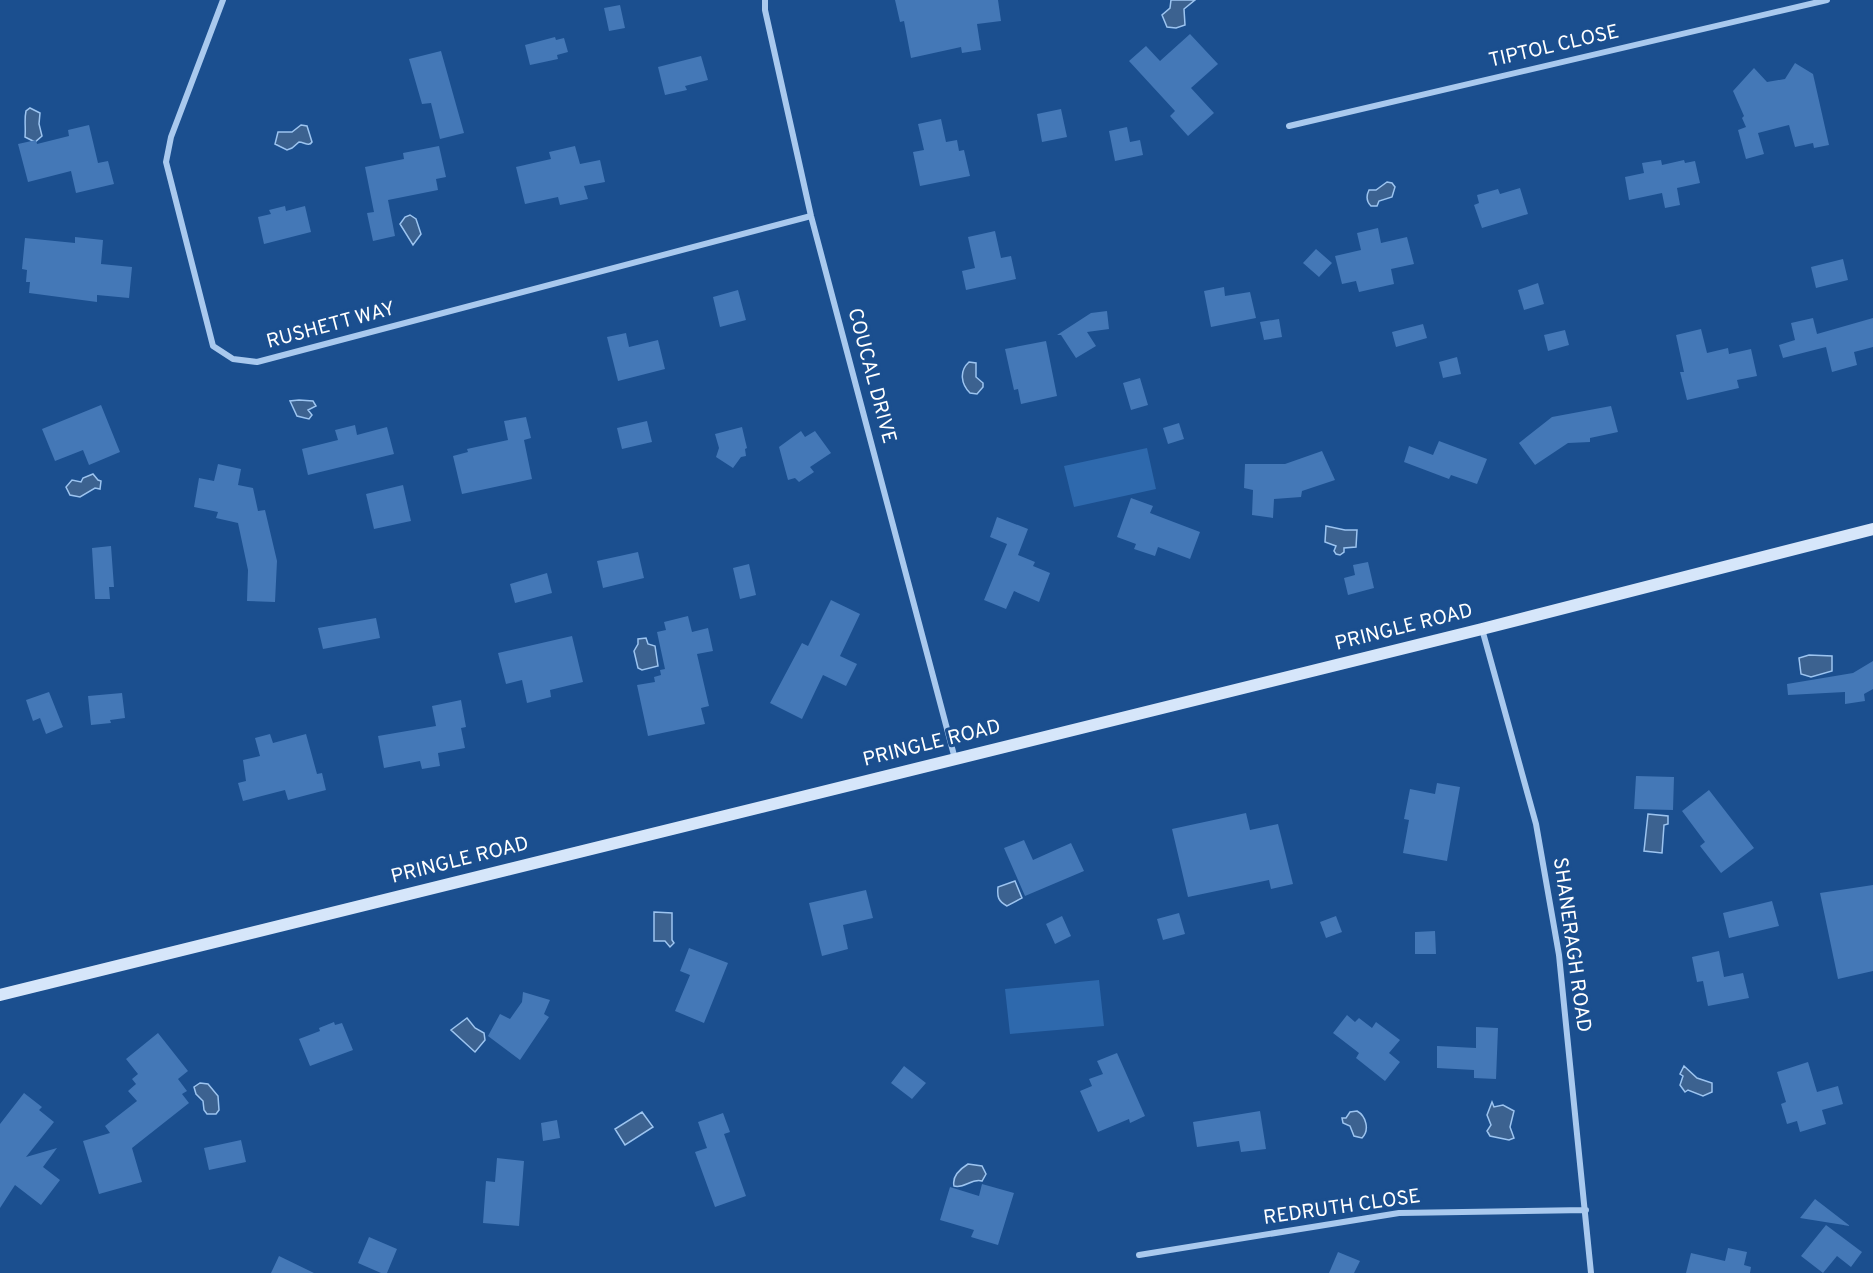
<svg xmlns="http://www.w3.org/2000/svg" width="1873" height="1273" viewBox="0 0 1873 1273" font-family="Overpass,sans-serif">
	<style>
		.green { fill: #2e69ad }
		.water { fill: #3c6290; stroke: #9cc4f0; stroke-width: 1.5 }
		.building { fill: #4478b7 }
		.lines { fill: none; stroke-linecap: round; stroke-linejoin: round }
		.street { stroke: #a9c9ee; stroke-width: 6 }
		.secondary { stroke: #d6e6fa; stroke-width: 12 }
		.labels { text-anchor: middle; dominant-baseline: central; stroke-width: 6; stroke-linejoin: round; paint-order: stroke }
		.street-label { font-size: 20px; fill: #fff; stroke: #1b4f8f }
	</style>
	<rect width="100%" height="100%" fill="#1b4f8f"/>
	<path class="green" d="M 1147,448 L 1156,489 L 1074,507 L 1064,466 Z
		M 1099,980 L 1104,1026 L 1010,1034 L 1005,989 Z"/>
	<path class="water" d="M 1171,0 L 1195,0 L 1184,9 L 1185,25 L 1176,28 L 1167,27 L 1162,15 L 1170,8 Z
		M 30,108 L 40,113 L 39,124 L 42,136 L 35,142 L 25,137 C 26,128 24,120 26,111 Z
		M 301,125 L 307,126 L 312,142 C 309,147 304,142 299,142 L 292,148 L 287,150 L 275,144 L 278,132 L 292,132 Z
		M 1387,182 L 1392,183 L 1395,187 L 1392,197 L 1379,201 L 1377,206 L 1371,206 C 1366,201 1366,196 1369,190 L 1376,190 Z
		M 410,215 L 416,219 L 421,234 L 413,245 L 400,224 L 405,217 Z
		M 969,362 L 976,363 L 976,377 L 983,383 L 983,387 L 977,394 L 970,393 C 961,384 959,371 969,362 Z
		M 299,400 L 313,401 L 316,406 L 308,410 L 312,415 L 309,419 L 297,416 L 290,401 Z
		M 93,474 L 98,480 L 101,481 L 100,489 L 95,488 L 80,497 L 70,495 L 66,487 L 72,480 L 81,482 L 83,478 Z
		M 1326,526 L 1345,530 L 1357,530 L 1356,547 L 1344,548 L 1344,552 L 1340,555 L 1336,554 L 1334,551 L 1336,546 L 1325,542 Z
		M 646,638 L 648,644 L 655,646 L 658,666 L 642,670 L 638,668 L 634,651 L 638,644 L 638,639 Z
		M 1809,655 L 1832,656 L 1832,671 L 1811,677 L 1801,674 L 1799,658 Z
		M 1648,814 L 1668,816 L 1668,824 L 1664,825 L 1662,853 L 1644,851 Z
		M 1015,881 L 1022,898 L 1007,906 C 998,901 997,897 998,887 Z
		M 654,912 L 672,913 L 672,940 L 674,943 L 670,947 L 665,941 L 654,941 Z
		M 467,1018 L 475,1028 L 484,1033 L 485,1040 L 475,1052 L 451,1030 Z
		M 1684,1066 L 1697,1078 L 1712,1083 L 1712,1092 L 1703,1096 L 1688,1090 L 1685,1092 L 1680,1085 L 1683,1076 L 1680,1074 Z
		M 200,1083 L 208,1084 L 218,1096 L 219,1110 L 216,1114 L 207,1114 L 204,1110 L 203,1101 L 196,1094 L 194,1087 Z
		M 1492,1102 L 1494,1107 L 1503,1105 L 1514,1111 L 1510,1127 L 1514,1138 L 1509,1140 L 1490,1136 L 1487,1131 L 1491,1125 L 1487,1115 Z
		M 1357,1111 C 1366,1116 1370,1130 1362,1138 L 1354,1136 L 1350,1126 L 1343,1123 L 1342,1118 L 1346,1118 L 1350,1112 Z
		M 642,1112 L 653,1127 L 625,1145 L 615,1129 Z
		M 968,1164 L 982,1166 L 986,1174 L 982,1181 C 971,1178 965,1189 954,1186 C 952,1177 960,1169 968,1164 Z"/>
	<path class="building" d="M 895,0 L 998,0 L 1001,21 L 977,24 L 981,50 L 962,53 L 961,47 L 911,58 L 904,21 L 900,22 Z
		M 620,5 L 625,28 L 609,31 L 604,8 Z
		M 1190,34 L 1218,64 L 1191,88 L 1214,113 L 1188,136 L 1170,116 L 1175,111 L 1129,61 L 1146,46 L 1160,61 Z
		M 555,37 L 556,40 L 564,38 L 568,52 L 557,55 L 558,59 L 530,65 L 525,45 Z
		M 441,51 L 464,133 L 440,139 L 431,103 L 422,104 L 409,59 Z
		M 701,56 L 708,80 L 685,86 L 687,90 L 665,95 L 658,67 Z
		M 1795,63 L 1813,74 L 1829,145 L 1814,148 L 1813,143 L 1795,147 L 1789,125 L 1758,133 L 1764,154 L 1746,159 L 1738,130 L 1746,127 L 1742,118 L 1744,116 L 1733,91 L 1754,68 L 1767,82 L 1785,79 Z
		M 1061,109 L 1067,137 L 1042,142 L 1037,114 Z
		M 941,119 L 946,142 L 957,140 L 959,151 L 964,150 L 970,176 L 920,186 L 913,152 L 924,150 L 918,124 Z
		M 89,125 L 98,163 L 108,161 L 114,184 L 76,193 L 71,171 L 28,182 L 18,144 L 36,140 L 37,144 L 69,136 L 68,130 Z
		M 1127,127 L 1130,142 L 1140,140 L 1143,155 L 1115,161 L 1109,131 Z
		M 439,146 L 446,177 L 436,179 L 438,190 L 388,200 L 395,236 L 373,241 L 367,213 L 374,212 L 365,167 L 404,159 L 403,153 Z
		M 575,146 L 580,164 L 600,160 L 605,182 L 584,186 L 588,199 L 560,205 L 558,197 L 525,204 L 516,167 L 551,159 L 549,152 Z
		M 1661,160 L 1662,165 L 1684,160 L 1685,163 L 1695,161 L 1700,183 L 1677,188 L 1680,205 L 1665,208 L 1662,193 L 1629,200 L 1625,177 L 1644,173 L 1642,163 Z
		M 1520,188 L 1528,214 L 1482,228 L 1474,205 L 1479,203 L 1477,195 L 1498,189 L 1500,194 Z
		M 285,206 L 286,211 L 305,206 L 311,232 L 264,244 L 258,217 L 271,214 L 269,210 Z
		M 1378,228 L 1381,243 L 1407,237 L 1414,264 L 1391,269 L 1394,284 L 1359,292 L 1356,281 L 1342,284 L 1335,256 L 1361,250 L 1357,233 Z
		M 995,231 L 1001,258 L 1011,256 L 1016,279 L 966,290 L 962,271 L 975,268 L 968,237 Z
		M 75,237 L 103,240 L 101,264 L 132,267 L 129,298 L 97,295 L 97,302 L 29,293 L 30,282 L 26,282 L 27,270 L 22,269 L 25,238 L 75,243 Z
		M 1316,249 L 1332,263 L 1319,277 L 1303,263 Z
		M 1843,259 L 1848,280 L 1816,288 L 1811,267 Z
		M 1538,283 L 1544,304 L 1524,310 L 1518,290 Z
		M 1224,287 L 1225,296 L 1250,292 L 1256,318 L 1211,327 L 1204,291 Z
		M 738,290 L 746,320 L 720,327 L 713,297 Z
		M 1107,311 L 1109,329 L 1087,332 L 1096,346 L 1076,358 L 1061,335 L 1057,335 L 1091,313 Z
		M 1813,318 L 1817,334 L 1873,318 L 1873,347 L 1854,352 L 1857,365 L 1832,372 L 1826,347 L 1783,358 L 1779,345 L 1795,340 L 1791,323 Z
		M 1279,319 L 1282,337 L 1264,340 L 1260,322 Z
		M 1423,324 L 1427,338 L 1396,347 L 1392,332 Z
		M 1701,329 L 1707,353 L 1728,348 L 1729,354 L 1751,349 L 1757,376 L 1737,380 L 1739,388 L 1687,400 L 1680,372 L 1684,372 L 1676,335 Z
		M 1565,330 L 1569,345 L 1548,351 L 1544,335 Z
		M 626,333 L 629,347 L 658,340 L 665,369 L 618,381 L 607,337 Z
		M 1046,341 L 1057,396 L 1021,404 L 1018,389 L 1014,390 L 1005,349 Z
		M 1457,357 L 1461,374 L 1443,378 L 1439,362 Z
		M 1140,378 L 1148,405 L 1131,410 L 1123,383 Z
		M 101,405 L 120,452 L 89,465 L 83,450 L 55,461 L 42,429 Z
		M 1611,406 L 1618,432 L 1590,438 L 1590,442 L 1568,443 L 1535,465 L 1519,443 L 1552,417 Z
		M 526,417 L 531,438 L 524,440 L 532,479 L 462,494 L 453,456 L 468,452 L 467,449 L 508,440 L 504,421 Z
		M 647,421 L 652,442 L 622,449 L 617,428 Z
		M 1179,423 L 1184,439 L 1168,444 L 1163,428 Z
		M 355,425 L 357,435 L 387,427 L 394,454 L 308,475 L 302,449 L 338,440 L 335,430 Z
		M 742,427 L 747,448 L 745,449 L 746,456 L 741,457 L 733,468 L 716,457 L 719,448 L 715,434 Z
		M 801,431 L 805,437 L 815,431 L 831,453 L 810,467 L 814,472 L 799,482 L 795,478 L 788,480 L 779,447 Z
		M 1439,441 L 1487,459 L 1477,484 L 1451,475 L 1449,479 L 1404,462 L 1409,446 L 1433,455 Z
		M 1322,451 L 1335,480 L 1302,491 L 1301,497 L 1274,499 L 1273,518 L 1252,515 L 1253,490 L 1244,488 L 1245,464 L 1285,464 Z
		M 218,464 L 241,469 L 238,485 L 253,488 L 258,511 L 265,510 L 277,561 L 275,602 L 247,601 L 248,570 L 238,523 L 216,518 L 218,512 L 194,507 L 199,478 L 214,481 Z
		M 403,485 L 411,521 L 374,529 L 366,494 Z
		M 1131,498 L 1153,506 L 1150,513 L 1200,532 L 1190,559 L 1158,547 L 1155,556 L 1134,549 L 1136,544 L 1117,537 Z
		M 997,517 L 1028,529 L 1018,555 L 1035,562 L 1033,566 L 1050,573 L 1039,602 L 1014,591 L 1006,609 L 984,600 L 1007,544 L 990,537 Z
		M 111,546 L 114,587 L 109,587 L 110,599 L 95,599 L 92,548 Z
		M 638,552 L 644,578 L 603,588 L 597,561 Z
		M 1368,562 L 1374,588 L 1348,595 L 1344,578 L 1355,575 L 1353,565 Z
		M 749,564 L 756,595 L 740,599 L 733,568 Z
		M 547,573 L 552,593 L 515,603 L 510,584 Z
		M 831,600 L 860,614 L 840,656 L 857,664 L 846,686 L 823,675 L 802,719 L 770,703 L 802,643 L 808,646 Z
		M 688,616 L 692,632 L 708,628 L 713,651 L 697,654 L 709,706 L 701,708 L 705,724 L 648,736 L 637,685 L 655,682 L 654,677 L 661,675 L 660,670 L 665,669 L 657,632 L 666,630 L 664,622 Z
		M 376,618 L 380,638 L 323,649 L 318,628 Z
		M 572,636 L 583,682 L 550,690 L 551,697 L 527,703 L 522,680 L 506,684 L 498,653 Z
		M 1873,661 L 1873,689 L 1864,694 L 1865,701 L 1845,704 L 1845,692 L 1788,695 L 1787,684 L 1853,673 Z
		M 49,692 L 63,727 L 46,734 L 40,718 L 33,721 L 26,700 Z
		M 122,693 L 125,718 L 110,720 L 111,723 L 91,725 L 88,696 Z
		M 461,700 L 466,727 L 461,728 L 465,748 L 438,753 L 440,766 L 422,769 L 420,761 L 384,768 L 378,736 L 436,726 L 432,706 Z
		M 270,734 L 273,743 L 306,734 L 317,774 L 322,773 L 326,790 L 288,800 L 285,790 L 243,801 L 238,783 L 246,781 L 243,760 L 260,756 L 255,738 Z
		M 1636,776 L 1674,777 L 1673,810 L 1634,809 Z
		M 1437,783 L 1460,787 L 1447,861 L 1403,853 L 1409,820 L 1404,819 L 1410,789 L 1435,794 Z
		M 1709,790 L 1754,848 L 1721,873 L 1700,846 L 1705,842 L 1682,811 Z
		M 1246,813 L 1250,830 L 1278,824 L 1293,884 L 1271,889 L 1269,880 L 1188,897 L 1172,829 Z
		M 1024,840 L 1033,860 L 1071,843 L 1084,871 L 1025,896 L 1004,848 Z
		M 1873,885 L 1873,971 L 1838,979 L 1820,893 Z
		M 866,890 L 873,918 L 843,925 L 848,949 L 822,956 L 809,903 Z
		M 1772,901 L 1779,926 L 1729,938 L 1723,913 Z
		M 1179,913 L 1185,934 L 1163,940 L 1157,919 Z
		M 1062,916 L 1071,936 L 1055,944 L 1046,924 Z
		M 1336,916 L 1342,932 L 1326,938 L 1320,922 Z
		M 1435,931 L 1436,954 L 1415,954 L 1415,932 Z
		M 689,948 L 728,963 L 704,1023 L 675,1011 L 690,975 L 680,971 Z
		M 1719,951 L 1724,977 L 1743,973 L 1749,998 L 1708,1006 L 1703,981 L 1697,982 L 1692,957 Z
		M 523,992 L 550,1000 L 544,1014 L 549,1017 L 520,1060 L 488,1036 L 500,1014 L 510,1019 L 522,1002 Z
		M 1347,1015 L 1355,1022 L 1359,1018 L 1372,1028 L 1376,1022 L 1400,1040 L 1389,1053 L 1400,1062 L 1385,1081 L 1356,1058 L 1359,1053 L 1333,1033 Z
		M 334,1022 L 335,1025 L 342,1023 L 353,1050 L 310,1066 L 299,1039 L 320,1031 L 319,1028 Z
		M 1476,1027 L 1498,1028 L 1496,1079 L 1474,1078 L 1474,1070 L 1437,1068 L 1437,1046 L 1476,1048 Z
		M 158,1033 L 188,1071 L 178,1079 L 187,1091 L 182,1094 L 189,1103 L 132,1148 L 142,1182 L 99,1194 L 83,1141 L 110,1133 L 105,1126 L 137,1101 L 128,1091 L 136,1084 L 132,1079 L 138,1074 L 126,1059 Z
		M 1117,1053 L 1145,1116 L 1130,1123 L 1129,1119 L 1098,1132 L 1080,1091 L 1092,1086 L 1089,1079 L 1103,1074 L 1097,1061 Z
		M 1808,1062 L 1817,1092 L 1838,1086 L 1843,1104 L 1822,1110 L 1826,1124 L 1800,1132 L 1797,1121 L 1787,1124 L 1781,1104 L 1786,1102 L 1777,1072 Z
		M 904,1066 L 926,1083 L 912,1099 L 891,1083 Z
		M 24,1093 L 42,1107 L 39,1110 L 54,1122 L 26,1157 L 57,1148 L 43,1167 L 60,1180 L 41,1205 L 15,1185 L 0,1208 L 0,1124 Z
		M 1260,1111 L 1266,1149 L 1241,1152 L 1239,1141 L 1197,1147 L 1193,1122 Z
		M 723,1113 L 730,1132 L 724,1134 L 746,1196 L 715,1207 L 695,1152 L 707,1148 L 698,1122 Z
		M 557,1120 L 560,1138 L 543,1141 L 541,1123 Z
		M 241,1140 L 246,1162 L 209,1170 L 204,1148 Z
		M 497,1158 L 524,1161 L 519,1226 L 483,1223 L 486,1181 L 495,1182 Z
		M 982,1184 L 1014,1193 L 998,1245 L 971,1237 L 974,1230 L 940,1220 L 950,1187 L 979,1196 Z
		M 1815,1199 L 1850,1226 L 1800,1218 Z
		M 1826,1225 L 1862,1252 L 1851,1267 L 1837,1256 L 1823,1273 L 1801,1256 Z
		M 369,1237 L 397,1249 L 387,1273 L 381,1273 L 358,1263 Z
		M 1728,1248 L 1747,1252 L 1744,1265 L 1751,1267 L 1750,1273 L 1686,1273 L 1691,1253 L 1725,1261 Z
		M 1338,1252 L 1360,1261 L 1354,1273 L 1329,1273 Z
		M 279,1256 L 314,1273 L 271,1273 Z"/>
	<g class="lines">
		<path class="street" d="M 223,0 L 171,137 L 166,162 L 213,346 L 233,359 L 257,362 L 811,216
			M 765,0 L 765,10 L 811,216 L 955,759
			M 1289,126 L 1827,0
			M 1482,629 L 1536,824 L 1559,955 L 1591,1273
			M 1139,1255 L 1399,1213 L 1586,1210"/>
		<path class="secondary" d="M 0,995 L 1482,629 L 1873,529"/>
	</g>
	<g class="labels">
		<g class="street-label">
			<text transform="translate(1554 47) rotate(-13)">TIPTOL CLOSE</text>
			<text transform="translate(331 326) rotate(-15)">RUSHETT WAY</text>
			<text transform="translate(871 376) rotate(75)">COUCAL DRIVE</text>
			<text transform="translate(1404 628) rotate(-14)">PRINGLE ROAD</text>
			<text transform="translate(932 744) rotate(-14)">PRINGLE ROAD</text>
			<text transform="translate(460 861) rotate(-14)">PRINGLE ROAD</text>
			<text transform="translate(1571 945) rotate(82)">SHANERAGH ROAD</text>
			<text transform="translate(1342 1208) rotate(-8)">REDRUTH CLOSE</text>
		</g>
	</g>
</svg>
